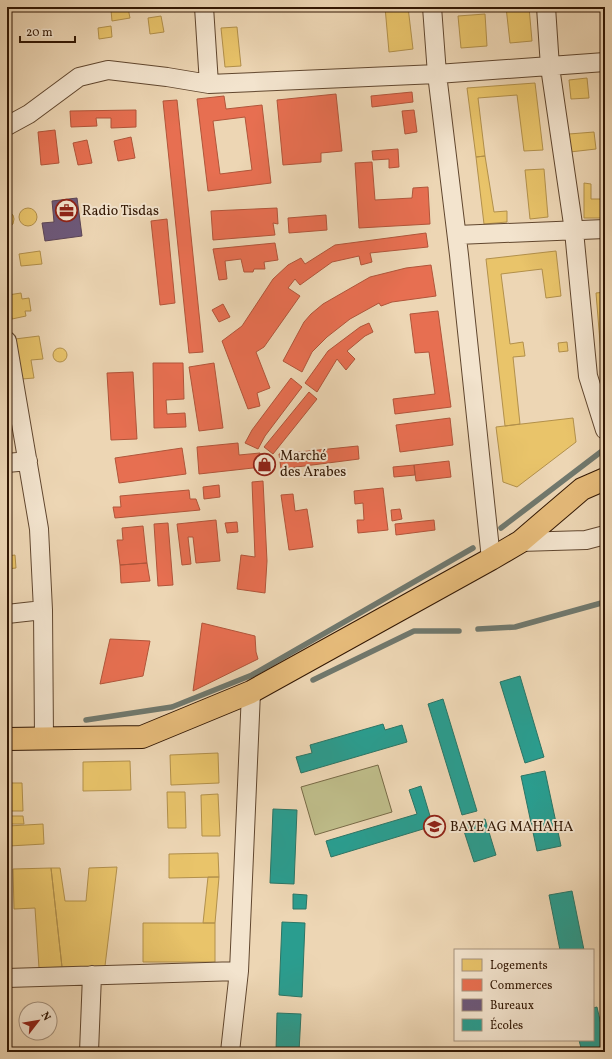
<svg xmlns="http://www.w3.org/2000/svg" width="612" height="1059" viewBox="0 0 612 1059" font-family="Vollkorn,serif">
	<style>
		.green { fill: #bebc89; stroke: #786a46 }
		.homes { fill: #e9c46a; stroke: #b2904b }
		.shops { fill: #e76f51; stroke: #b1553a; fill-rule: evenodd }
		.offices { fill: #6d597a; stroke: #5b4556 }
		.schools { fill: #2a9d8f; stroke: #2c7565 }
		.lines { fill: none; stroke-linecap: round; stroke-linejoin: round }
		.stream { stroke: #70786d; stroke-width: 5.5 }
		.minor-casing { stroke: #61472f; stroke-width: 20 }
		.primary-casing { stroke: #321703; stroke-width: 24 }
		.minor { stroke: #f3e4ce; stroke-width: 18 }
		.primary { stroke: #e6bb7a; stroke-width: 22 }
		.labels { text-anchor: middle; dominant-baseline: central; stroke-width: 4; stroke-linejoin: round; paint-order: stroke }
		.poi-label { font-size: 14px; fill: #321703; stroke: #f3e4ce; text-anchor: start }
	</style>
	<rect width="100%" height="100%" fill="#edd6b4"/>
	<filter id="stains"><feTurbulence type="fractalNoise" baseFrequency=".005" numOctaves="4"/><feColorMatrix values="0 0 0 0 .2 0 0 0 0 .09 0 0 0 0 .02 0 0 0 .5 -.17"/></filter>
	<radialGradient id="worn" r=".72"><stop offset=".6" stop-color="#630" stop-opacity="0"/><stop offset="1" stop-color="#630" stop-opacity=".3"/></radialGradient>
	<path class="green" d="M 378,765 L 392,812 L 315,835 L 301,787 Z"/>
	<path class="homes" d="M 385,7 L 408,7 L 413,49 L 389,52 Z
		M 506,7 L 529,7 L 532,41 L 510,43 Z
		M 128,8 L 130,18 L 112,21 L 111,10 Z
		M 485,14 L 487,46 L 461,48 L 458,16 Z
		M 161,16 L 164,32 L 150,34 L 148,18 Z
		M 111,26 L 112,37 L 99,39 L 98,28 Z
		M 237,27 L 241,66 L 225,67 L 221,28 Z
		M 587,78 L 589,98 L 571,99 L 569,80 Z
		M 535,83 L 543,150 L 524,151 L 517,95 L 478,98 L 485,156 L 476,157 L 467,88 Z
		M 594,132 L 596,149 L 570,152 L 569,134 Z
		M 485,156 L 494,212 L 507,211 L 507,222 L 484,224 L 476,157 Z
		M 544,169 L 548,217 L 530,219 L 525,170 Z
		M 584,183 L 591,184 L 591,199 L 605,199 L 605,218 L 584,218 Z
		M19 217a9 9 0 1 1 18 0a9 9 0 1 1-18 0Z
		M 7,211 L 13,215 L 14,219 L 13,224 L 7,228 Z
		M 40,251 L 42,264 L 21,266 L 19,254 Z
		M 556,251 L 561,296 L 546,298 L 542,269 L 501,274 L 510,344 L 523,342 L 525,356 L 513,357 L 520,424 L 505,426 L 486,259 Z
		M 605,292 L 605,367 L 602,367 L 596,293 Z
		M 21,293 L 22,299 L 29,298 L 31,311 L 25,311 L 26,316 L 12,319 L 8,295 Z
		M 39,336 L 43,359 L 31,360 L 34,378 L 22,379 L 15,339 Z
		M 567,342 L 568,351 L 559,352 L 558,343 Z
		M53 355a7 7 0 1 1 14 0a7 7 0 1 1-14 0Z
		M 573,418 L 576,442 L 517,487 L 503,482 L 496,427 Z
		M 15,555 L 16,568 L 7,569 L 7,556 Z
		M 218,753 L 219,783 L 171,785 L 170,755 Z
		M 130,761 L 131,790 L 83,791 L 83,762 Z
		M 11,783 L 22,783 L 23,811 L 11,811 Z
		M 167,792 L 185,792 L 186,828 L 168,828 Z
		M 218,794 L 220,836 L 202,836 L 201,795 Z
		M 10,816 L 23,816 L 24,824 L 11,824 Z
		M 43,824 L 44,844 L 9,846 L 8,826 Z
		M 218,853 L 219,877 L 169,878 L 169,854 Z
		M 117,867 L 105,966 L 62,967 L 51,868 L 60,868 L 65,901 L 86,901 L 89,868 Z
		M 51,868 L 62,967 L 39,968 L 35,908 L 14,909 L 13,869 Z
		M 208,877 L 219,877 L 215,923 L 203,923 Z
		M 143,923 L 215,923 L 215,962 L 143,962 Z"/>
	<path class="shops" d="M 412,92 L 413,102 L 372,107 L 371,96 Z
		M 336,94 L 342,151 L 321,153 L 321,162 L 283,165 L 277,100 Z
		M 224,96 L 226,109 L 262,105 L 271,183 L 208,191 L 197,99 ZM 245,117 L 252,170 L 220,174 L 213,121 Z
		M 177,100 L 203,352 L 189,353 L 163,101 Z
		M 136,110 L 136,127 L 111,128 L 111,118 L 96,118 L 97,126 L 71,127 L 70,111 Z
		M 414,110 L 417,132 L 405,134 L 402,111 Z
		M 55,130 L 59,163 L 41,165 L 38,132 Z
		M 131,137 L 135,158 L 118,161 L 114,141 Z
		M 87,140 L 92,163 L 78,165 L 73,143 Z
		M 398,149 L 399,167 L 389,168 L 389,159 L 373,160 L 372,151 Z
		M 372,162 L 375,200 L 412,198 L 413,188 L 428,187 L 430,224 L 359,228 L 355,163 Z
		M 277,208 L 278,224 L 273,223 L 275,235 L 213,240 L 211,211 Z
		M 326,215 L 327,230 L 289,233 L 288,218 Z
		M 167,219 L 175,303 L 160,305 L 151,221 Z
		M 426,233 L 428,247 L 370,253 L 372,262 L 361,265 L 359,256 L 332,262 L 300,285 L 295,279 L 288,288 L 300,296 L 264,347 L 256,352 L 270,388 L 257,393 L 260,406 L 248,409 L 222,341 L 242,326 L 273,279 L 288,265 L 301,258 L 305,264 L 335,245 Z
		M 275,243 L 278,260 L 264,262 L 265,269 L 254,269 L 253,272 L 244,272 L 241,259 L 225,261 L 227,279 L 219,280 L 213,249 Z
		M 431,265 L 436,296 L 392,302 L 381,306 L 379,303 L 350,319 L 327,337 L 312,352 L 302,372 L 283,361 L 304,322 L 311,314 L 323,304 L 370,277 L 406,268 Z
		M 223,304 L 230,317 L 219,322 L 212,310 Z
		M 438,311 L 451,407 L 395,414 L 393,399 L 435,394 L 429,352 L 415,353 L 410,314 Z
		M 369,323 L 373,332 L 365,336 L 347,351 L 355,359 L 346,370 L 337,359 L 317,392 L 305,383 L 328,351 L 360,327 Z
		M 153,363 L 183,363 L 184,399 L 166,400 L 167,414 L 185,413 L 186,427 L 154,428 Z
		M 214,363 L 223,428 L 199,431 L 189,367 Z
		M 133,372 L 137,439 L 111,440 L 107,373 Z
		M 291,378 L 302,387 L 265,436 L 258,449 L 245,443 L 252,430 Z
		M 309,392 L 317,399 L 273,454 L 264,447 Z
		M 450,418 L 453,445 L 400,452 L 396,425 Z
		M 238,443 L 239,455 L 260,453 L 262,467 L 199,474 L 197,447 Z
		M 358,446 L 359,459 L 281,469 L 279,454 Z
		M 182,448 L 186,474 L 119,483 L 115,458 Z
		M 449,461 L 451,477 L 416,481 L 414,465 Z
		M 414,465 L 415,475 L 394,477 L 393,467 Z
		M 263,481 L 267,561 L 265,593 L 237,589 L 241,555 L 255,557 L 252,482 Z
		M 219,485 L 220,497 L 204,499 L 203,487 Z
		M 383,488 L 388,530 L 358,533 L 357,520 L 364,520 L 363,503 L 355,504 L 354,491 Z
		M 189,490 L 190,499 L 196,499 L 200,510 L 115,518 L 113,507 L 121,507 L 120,496 Z
		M 293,494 L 295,511 L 307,509 L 313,547 L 289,550 L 281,495 Z
		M 400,509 L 402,519 L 392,521 L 391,510 Z
		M 216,520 L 220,561 L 196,563 L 193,537 L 188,537 L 191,564 L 182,565 L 177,524 Z
		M 434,520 L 435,530 L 396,535 L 395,524 Z
		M 237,522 L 238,532 L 227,533 L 225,523 Z
		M 168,523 L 173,585 L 158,586 L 154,524 Z
		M 143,526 L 147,563 L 120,565 L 117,540 L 123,540 L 122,528 Z
		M 147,563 L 150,581 L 121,583 L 120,565 Z
		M 202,623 L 255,636 L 256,652 L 258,659 L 193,691 Z
		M 110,639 L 150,641 L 143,676 L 100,684 Z"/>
	<path class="offices" d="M 77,198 L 82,236 L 45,241 L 42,223 L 54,222 L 52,201 Z"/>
	<path class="schools" d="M 520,676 L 544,757 L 525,763 L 500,682 Z
		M 443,699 L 477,811 L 462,815 L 428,704 Z
		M 383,724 L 385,730 L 402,725 L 407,742 L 301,773 L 296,757 L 312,753 L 310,745 Z
		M 545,771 L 561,846 L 537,851 L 521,776 Z
		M 421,786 L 433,826 L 331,857 L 326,841 L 417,814 L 409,790 Z
		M 273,809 L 297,810 L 294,884 L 270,883 Z
		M 485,819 L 496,855 L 474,862 L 462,825 Z
		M 572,891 L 584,950 L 560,950 L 549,895 Z
		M 293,894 L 307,895 L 306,909 L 293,909 Z
		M 282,922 L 305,923 L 302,997 L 279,995 Z
		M 597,1007 L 605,1042 L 605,1052 L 582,1052 L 579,1040 L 593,1040 L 593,1008 Z
		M 277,1013 L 301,1014 L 299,1052 L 276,1052 Z"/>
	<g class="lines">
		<path class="stream" d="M 501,528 L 602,451
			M 478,629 L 515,627 L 605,602
			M 313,680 L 414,631 L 459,631
			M 86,720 L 172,707 L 252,675 L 473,548"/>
		<defs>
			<path id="minor" d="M 204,7 L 209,84
				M 432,7 L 437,74 L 459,255 L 491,559
				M 546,7 L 550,67 L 574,231 L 588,376 L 605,430
				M 7,126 L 29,114 L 79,77 L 108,70 L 167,77 L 209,84 L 437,74 L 605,62
				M 457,235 L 605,229
				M 7,341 L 39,529 L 43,610 L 44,739
				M 7,463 L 28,461
				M 520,542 L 586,540 L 605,535
				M 7,614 L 43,610
				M 7,978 L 239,971
				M 89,1052 L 92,975
				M 230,1052 L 239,971 L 251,692"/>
			<path id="primary" d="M 7,739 L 142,737 L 251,692 L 491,559 L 520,542 L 582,489 L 605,479"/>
		</defs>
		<use href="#minor" class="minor-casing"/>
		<use href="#primary" class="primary-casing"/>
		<use href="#minor" class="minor"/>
		<use href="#primary" class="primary"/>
	</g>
	<defs>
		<symbol id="office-ring" viewBox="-11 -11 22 22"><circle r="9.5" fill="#f3e4ce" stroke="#8f2418" stroke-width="1.5"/><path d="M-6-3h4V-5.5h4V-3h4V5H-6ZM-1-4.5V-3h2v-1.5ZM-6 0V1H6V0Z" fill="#8f2418"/></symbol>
		<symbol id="shop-ring" viewBox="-11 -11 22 22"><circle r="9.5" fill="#f3e4ce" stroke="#8f2418" stroke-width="1.5"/><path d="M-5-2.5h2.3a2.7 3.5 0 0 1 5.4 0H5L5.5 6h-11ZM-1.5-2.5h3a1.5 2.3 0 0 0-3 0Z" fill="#8f2418"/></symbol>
		<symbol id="school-ring" viewBox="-11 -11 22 22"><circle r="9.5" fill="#f3e4ce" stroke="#8f2418" stroke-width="1.5"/><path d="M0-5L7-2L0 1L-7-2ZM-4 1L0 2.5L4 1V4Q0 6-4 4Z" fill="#8f2418"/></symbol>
	</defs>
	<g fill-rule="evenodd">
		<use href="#office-ring" x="54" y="198" width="25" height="25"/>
		<use href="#shop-ring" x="252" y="452" width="25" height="25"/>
		<use href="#school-ring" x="422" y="814" width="25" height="25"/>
	</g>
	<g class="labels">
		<g class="poi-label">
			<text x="82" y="211">Radio Tisdas</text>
			<text x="280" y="456">Marché<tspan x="280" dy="16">des Arabes</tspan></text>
			<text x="450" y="827">BAYE AG MAHAHA</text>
		</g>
	</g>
	<rect width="612" height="1059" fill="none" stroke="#edd6b4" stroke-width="24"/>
	<rect x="8" y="8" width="596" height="1043" fill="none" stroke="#321703" stroke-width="2"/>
	<rect x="12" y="12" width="588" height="1035" fill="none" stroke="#321703"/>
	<rect x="454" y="949" width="140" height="92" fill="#f3e4ce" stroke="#a6927d"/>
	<rect x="462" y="959" width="20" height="12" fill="#e9c46a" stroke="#a6927d"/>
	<text x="490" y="969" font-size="12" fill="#321703">Logements</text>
	<rect x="462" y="979" width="20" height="12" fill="#e76f51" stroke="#a6927d"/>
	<text x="490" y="989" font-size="12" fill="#321703">Commerces</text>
	<rect x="462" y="999" width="20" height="12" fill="#6d597a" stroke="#a6927d"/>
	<text x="490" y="1009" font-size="12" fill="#321703">Bureaux</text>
	<rect x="462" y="1019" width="20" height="12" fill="#2a9d8f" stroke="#a6927d"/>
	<text x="490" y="1029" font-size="12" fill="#321703">Écoles</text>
	<g transform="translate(38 1021) rotate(59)"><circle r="19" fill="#f3e4ce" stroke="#a6927d"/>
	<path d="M0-3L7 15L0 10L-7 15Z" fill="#8f2418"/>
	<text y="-6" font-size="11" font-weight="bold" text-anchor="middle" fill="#321703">N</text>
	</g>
	<path d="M20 36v6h55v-6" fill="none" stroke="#321703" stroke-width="2"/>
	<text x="26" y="36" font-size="12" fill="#321703" stroke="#f3e4ce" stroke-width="3" paint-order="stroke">20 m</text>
	<rect width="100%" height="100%" filter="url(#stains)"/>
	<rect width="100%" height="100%" fill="url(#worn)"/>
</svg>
